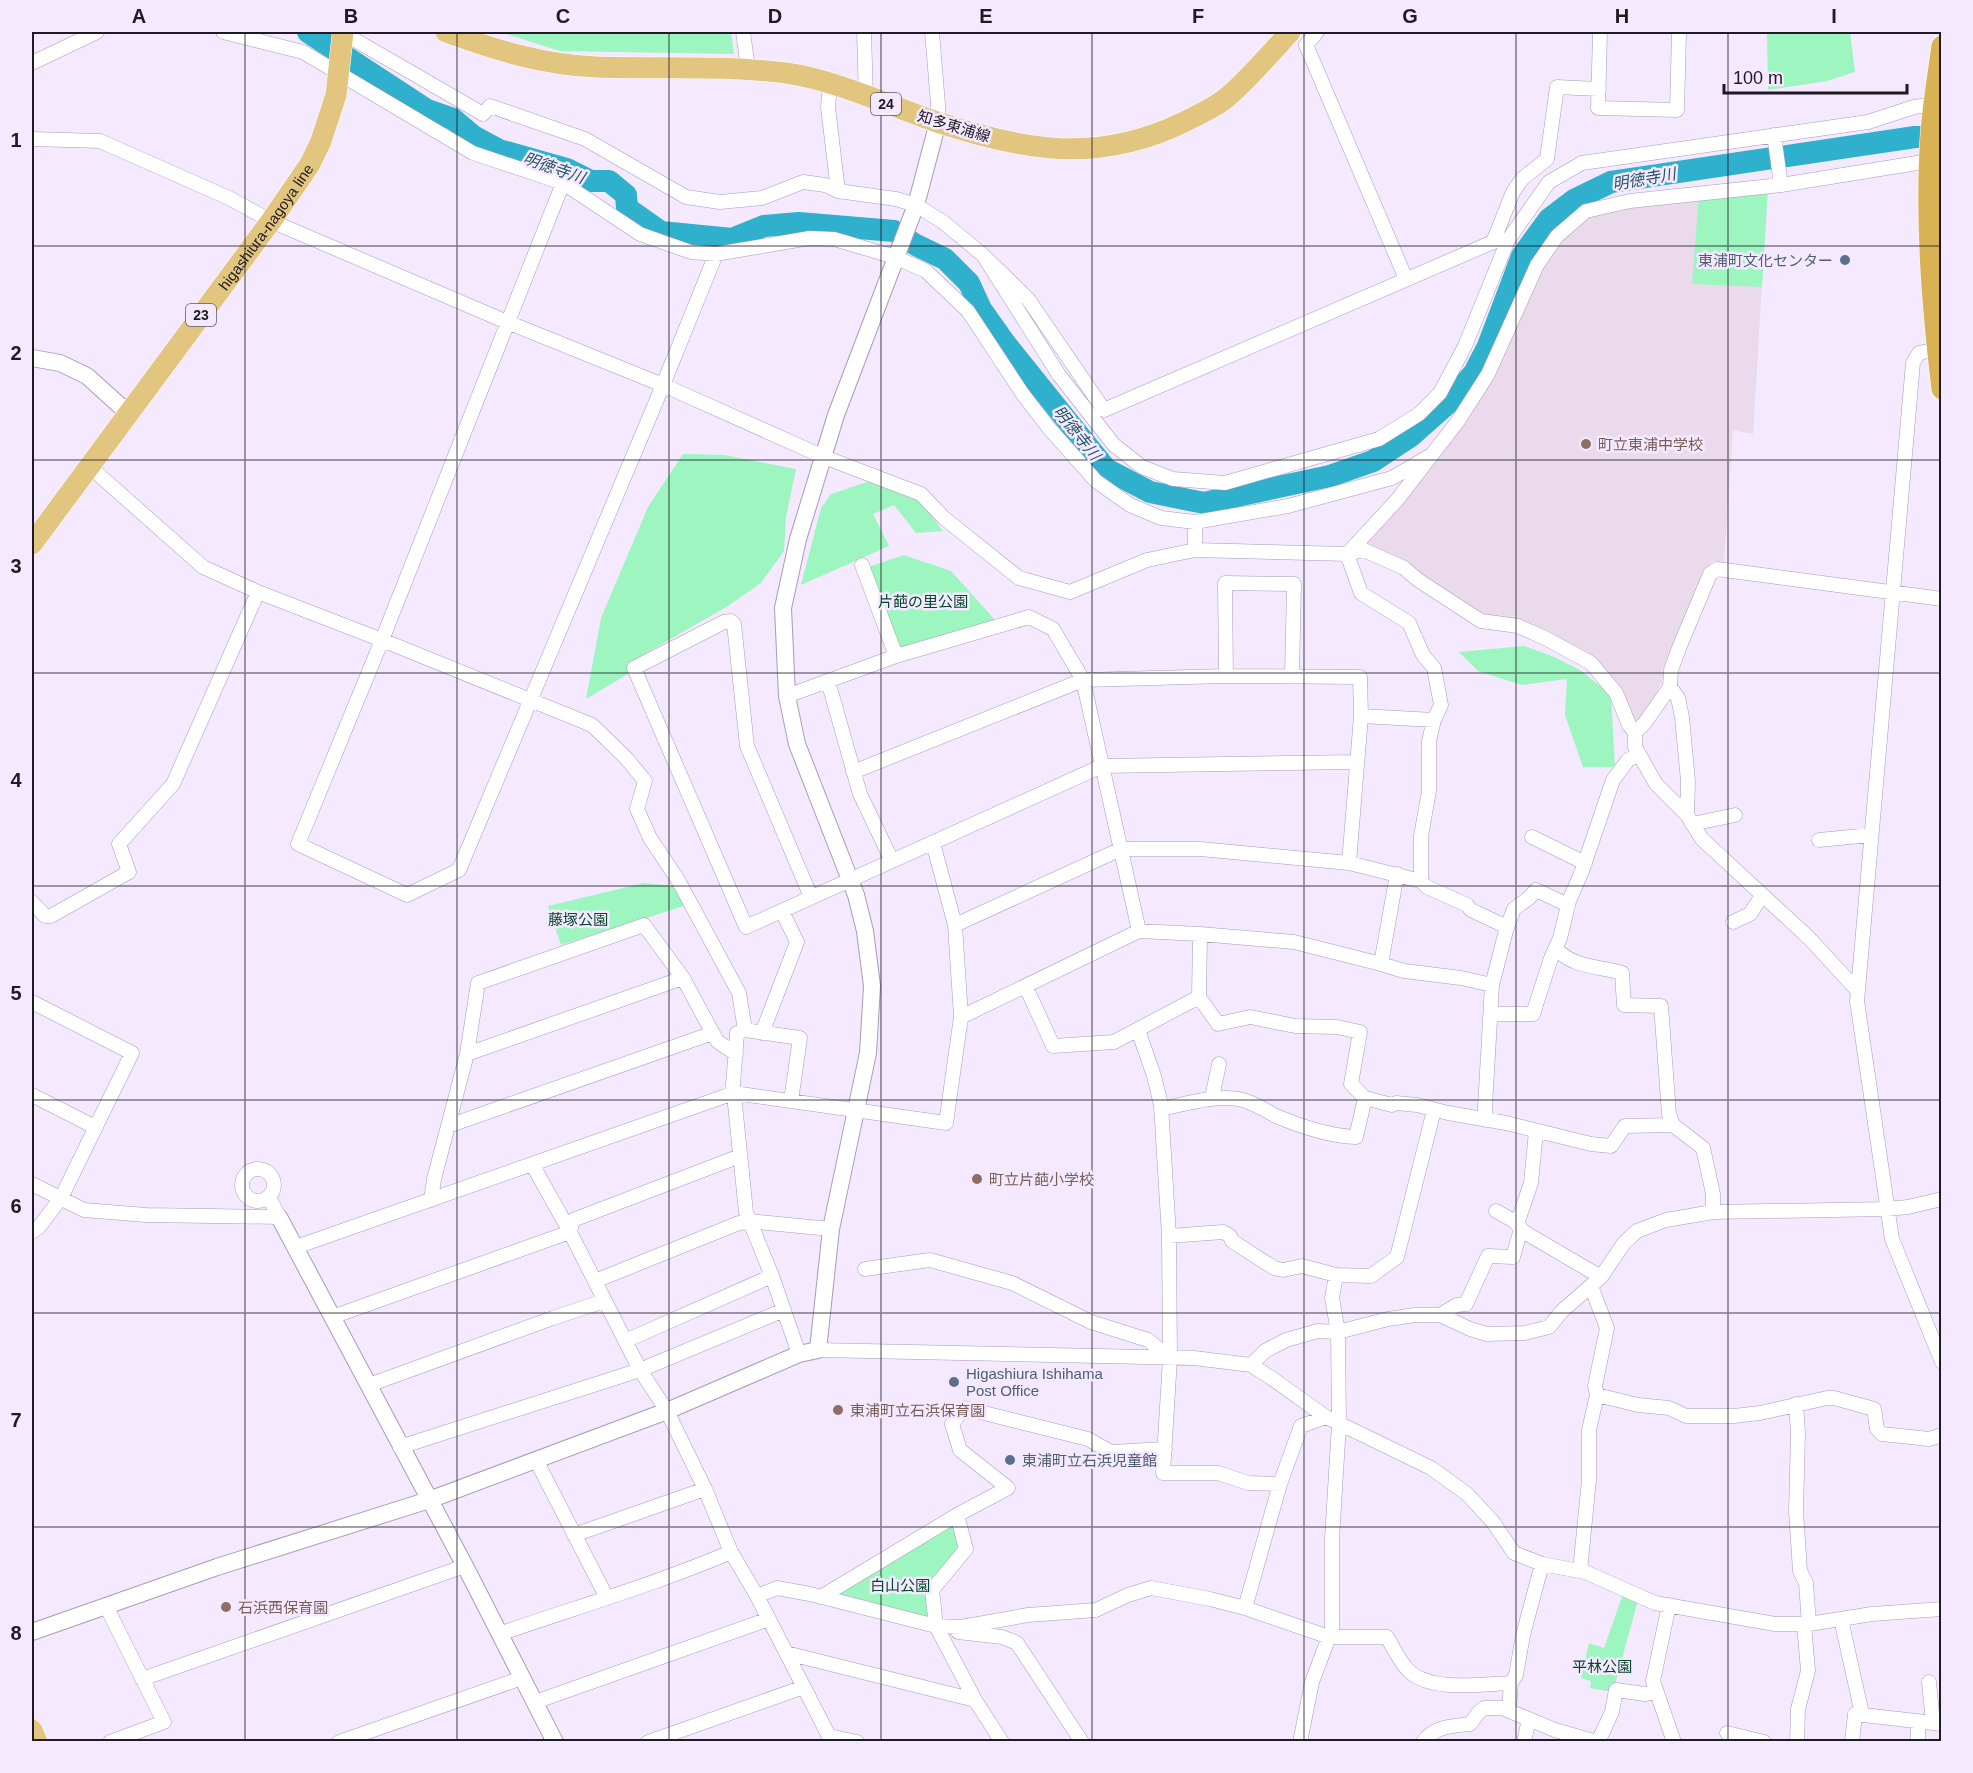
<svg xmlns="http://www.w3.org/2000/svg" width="1973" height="1773" viewBox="0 0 1973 1773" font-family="Helvetica,'Noto Sans JP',sans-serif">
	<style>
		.education { fill: #eadaec }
		.green { fill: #9df5bf }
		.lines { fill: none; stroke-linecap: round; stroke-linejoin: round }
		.river { stroke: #2fb0cd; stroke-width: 22 }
		.minor-casing { stroke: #a99bb5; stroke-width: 15 }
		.tertiary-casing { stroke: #a99bb5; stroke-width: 18 }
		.primary-casing { stroke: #fff; stroke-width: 22 }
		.trunk-casing { stroke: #fff; stroke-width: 22 }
		.minor { stroke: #fff; stroke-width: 14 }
		.tertiary { stroke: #fff; stroke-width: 16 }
		.primary { stroke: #e2c57f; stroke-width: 21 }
		.trunk { stroke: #d8b254; stroke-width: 21 }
		.grid { fill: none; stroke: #1f1a23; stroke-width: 1.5; stroke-opacity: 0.55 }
		.service-dot { fill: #5c6f8a; stroke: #f4e9ff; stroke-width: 2 }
		.education-dot { fill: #8d6e63; stroke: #f4e9ff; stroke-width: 2 }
		.labels { text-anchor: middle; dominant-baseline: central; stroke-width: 5; stroke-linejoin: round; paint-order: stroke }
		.shield { fill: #f4e9ff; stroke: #5f5865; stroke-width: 1.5 }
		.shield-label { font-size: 14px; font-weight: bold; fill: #1f1a23 }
		.street-label { font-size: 15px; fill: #1f1a23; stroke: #f4e9ff }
		.service-label { font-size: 15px; fill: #4e5e75; stroke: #f4e9ff; text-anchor: start }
		.education-label { font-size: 15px; fill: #785e54; stroke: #f4e9ff; text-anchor: start }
		.park-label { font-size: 15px; fill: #004827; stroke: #f4e9ff }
		.water-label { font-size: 16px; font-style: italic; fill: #245764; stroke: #f4e9ff }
		.neatline { fill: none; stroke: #1f1a23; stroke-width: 2 }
		.grid-label { font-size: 20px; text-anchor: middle; font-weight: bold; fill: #1f1a23 }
	</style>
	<rect width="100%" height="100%" fill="#f4e9ff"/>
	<path class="education" d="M 1768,186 L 1753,434 L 1733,430 L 1724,562 L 1712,561 L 1662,671 L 1665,673 L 1652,704 L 1642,720 L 1631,720 L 1603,675 L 1545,638 L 1481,621 L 1364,550 L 1362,538 L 1458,421 L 1537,265 L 1586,211 Z"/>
	<path class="green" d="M 500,32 L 731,32 L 734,54 L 560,51 Z
		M 1767,32 L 1850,32 L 1855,72 L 1827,81 L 1768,90 Z
		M 1768,186 L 1762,287 L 1692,284 L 1699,195 Z
		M 683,454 L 724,455 L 796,469 L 786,517 L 784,551 L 761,583 L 728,606 L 627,664 L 628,674 L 586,699 L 601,618 L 648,507 Z
		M 876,479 L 920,501 L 943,531 L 916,533 L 894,505 L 873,514 L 889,546 L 801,585 L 821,508 L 831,494 Z
		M 904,555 L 951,571 L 996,621 L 901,648 L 868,567 Z
		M 1524,646 L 1552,656 L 1580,670 L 1611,695 L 1615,767 L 1583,767 L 1565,715 L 1567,679 L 1522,685 L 1478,671 L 1459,652 Z
		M 644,883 L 675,886 L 687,905 L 561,945 L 548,906 Z
		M 953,1526 L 960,1547 L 924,1587 L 929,1619 L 838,1594 Z
		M 1623,1594 L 1638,1600 L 1613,1692 L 1590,1688 L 1591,1681 L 1581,1678 L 1589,1643 L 1604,1648 Z"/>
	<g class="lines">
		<path class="river" d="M 308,32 L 427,110 L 453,119 L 473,136 L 499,150 L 567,169 L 591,181 L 609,181 L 626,195 L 627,208 L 661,232 L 732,239 L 764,226 L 799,223 L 894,231 L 916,245 L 945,259 L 969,283 L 981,309 L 1005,343 L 1106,469 L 1150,492 L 1204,503 L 1330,476 L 1373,461 L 1411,436 L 1447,404 L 1474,373 L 1488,346 L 1522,256 L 1549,219 L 1574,200 L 1611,182 L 1915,137 L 1942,137"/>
		<defs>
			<path id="minor" d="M 223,32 L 303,52 L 473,153 L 563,183 L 640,234 L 691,252 L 716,254 L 810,238 L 834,239 L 895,257 L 926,271 L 968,311 L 1022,393 L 1048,427 L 1096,481 L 1130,505 L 1161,518 L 1195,522 L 1288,506 L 1392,478 L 1433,454
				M 743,32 L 748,68
				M 864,32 L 866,97
				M 932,32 L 938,104 L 938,122
				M 1317,32 L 1306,45 L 1406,279
				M 1600,32 L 1598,108 L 1677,110 L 1679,32
				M 343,33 L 483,114 L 490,106 L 585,139 L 686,197 L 720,202 L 762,198 L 803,182 L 825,185 L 838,191
				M 32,63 L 97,32
				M 830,84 L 828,107 L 838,191 L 896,199 L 916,205 L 943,222 L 983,255 L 1028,299 L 1104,410 L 1493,242 L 1513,192 L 1522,179 L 1547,159 L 1557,87 L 1599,89
				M 1774,135 L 1781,185
				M 32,139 L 100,141 L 229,198 L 271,221 L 507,322 L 663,385 L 824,457 L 921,494 L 944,518 L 1019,578 L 1070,592 L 1147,560 L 1195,550
				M 563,183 L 382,640 L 298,844 L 407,895 L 459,870 L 663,385 L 716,254
				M 983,255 L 1059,375 L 1114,445 L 1142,467 L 1173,479 L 1225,483 L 1379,439 L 1419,414 L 1440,393 L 1465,346 L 1508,240 L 1549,182 L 1582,163 L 1868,122 L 1914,107 L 1934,104
				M 1937,349 L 1919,353 L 1913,363 L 1857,1001 L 1892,1239 L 1942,1362
				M 89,466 L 203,567 L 258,592 L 382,640 L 592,725 L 627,759 L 645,781 L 637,809 L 650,838 L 678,880 L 739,993 L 745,1030
				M 1195,522 L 1195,550 L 1347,554 L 1364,550 L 1404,568 L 1418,580 L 1481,621 L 1518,626 L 1545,638 L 1591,663 L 1616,693 L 1629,725 L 1635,732 L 1635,747 L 1656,784 L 1687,815 L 1702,839 L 1809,938 L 1857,990
				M 1347,554 L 1397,500 L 1458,421 L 1488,374 L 1537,265 L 1557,236 L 1586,211 L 1630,201 L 1781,185 L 1942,159
				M 1347,554 L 1361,593 L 1409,623 L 1423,655 L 1434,668 L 1441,705 L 1434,720 L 1429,741 L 1429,791 L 1421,836 L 1421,881
				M 862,565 L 896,656
				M 1226,676 L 1225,583 L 1294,584 L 1292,676
				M 828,681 L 860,794 L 892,861
				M 1670,687 L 1678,698 L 1682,717 L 1688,781 L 1687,815
				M 787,696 L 896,656 L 1029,617 L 1053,629 L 1083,680 L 1139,931
				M 1361,716 L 1434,720
				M 1635,732 L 1644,724 L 1670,687 L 1671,670 L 1679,648 L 1710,574 L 1717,569 L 1942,599
				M 853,772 L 1083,680 L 1226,676 L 1360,677 L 1361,716 L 1349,863
				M 1692,824 L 1735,815
				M 1532,837 L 1585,863
				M 1819,840 L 1871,835
				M 811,897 L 747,746 L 734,624 L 731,621 L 724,622 L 634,668 L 746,927 L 1102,766 L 1357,762
				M 32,902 L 45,916 L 51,916 L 129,872 L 119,844 L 173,784 L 258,592
				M 1733,922 L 1750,914 L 1762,896
				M 955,925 L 1121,849 L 1200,849 L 1349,863 L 1421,881 L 1427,887 L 1467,905 L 1471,910 L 1507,927
				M 1556,949 C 1574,968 1599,966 1622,973 L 1624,1005 L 1661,1006 L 1669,1114 L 1673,1125 L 1703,1148 L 1713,1194 L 1713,1212
				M 1381,964 L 1404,971 L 1461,978 L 1492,985
				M 1026,987 L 1053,1046 L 1114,1042 L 1199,997 L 1200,934
				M 1199,997 L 1218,1024 L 1250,1017 L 1295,1026 L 1337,1027 L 1360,1032 L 1351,1084 L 1365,1098 L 1392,1105 L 1396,1103 L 1417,1105 L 1448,1113 L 1506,1123 L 1591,1144 L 1611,1146 L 1625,1126 L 1673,1125
				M 32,1002 L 132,1053 L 61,1198 L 39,1227 L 32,1232
				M 1491,1014 L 1533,1014 L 1551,958 L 1560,938 L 1569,901 L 1582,871 L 1613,780 L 1628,760 L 1639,754
				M 961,1017 L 1139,931 L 1200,934 L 1294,942 L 1381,964 L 1397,874
				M 1138,1030 L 1154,1076 L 1161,1105 L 1169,1236 L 1170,1358 L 1163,1473 L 1218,1473 L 1248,1483 L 1280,1484
				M 762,1033 L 797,942 L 782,911
				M 467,1054 L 683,978
				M 32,1095 L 95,1127
				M 1212,1098 L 1219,1064
				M 791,1101 L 800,1038 L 745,1030 L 737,1033 L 733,1085 L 746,1212 L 772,1276 L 799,1354
				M 1161,1109 C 1186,1104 1213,1095 1238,1099 C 1251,1101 1265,1110 1276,1116 C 1302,1127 1328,1136 1356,1137 L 1365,1098
				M 1486,1120 L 1485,1107 L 1492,985 L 1507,927 L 1514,909 L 1529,898 L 1536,890 L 1568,905
				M 448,1126 L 713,1033
				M 532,1164 L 570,1232 L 640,1370 L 667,1411 L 705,1489 L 731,1552 L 757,1596 L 832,1742
				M242 1185a16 16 0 1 1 32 0a16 16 0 1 1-32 0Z
				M 32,1184 L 84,1210 L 146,1215 L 279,1217 L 269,1197
				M 431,1200 L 434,1179 L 467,1054 L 478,983 L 644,925 L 683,978 L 717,1041 L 736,1054
				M 1496,1211 L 1514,1221 L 1524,1232 L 1601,1277
				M 1517,1224 L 1531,1183 L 1536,1131
				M 1169,1236 L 1223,1232 L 1230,1236 L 1232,1241 L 1274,1268 L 1283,1270 L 1302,1266 L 1336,1275 L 1371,1276 L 1397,1257 L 1434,1110
				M 296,1247 L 734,1093 L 946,1123 L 961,1017 L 955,925 L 933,843
				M 865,1269 L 930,1260 L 1012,1283 L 1091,1322 L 1148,1340 L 1170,1358
				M 595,1281 L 739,1223 L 758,1222 L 831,1229
				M 1440,1315 L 1457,1305 L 1466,1304 L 1488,1256 L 1513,1257 L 1521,1229
				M 332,1317 L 570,1232 L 573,1220 L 740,1156
				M 625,1341 L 772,1276
				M 818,1350 L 1194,1358 L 1251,1365 L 1270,1377 L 1326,1417 L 1431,1468 L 1467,1494 L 1493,1522 L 1514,1553 L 1542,1564 L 1585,1572 L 1655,1603 L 1775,1624 L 1809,1624 L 1872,1614 L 1942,1609
				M 1251,1365 L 1265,1351 L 1286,1340 L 1318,1331 L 1338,1332 L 1388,1319 L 1415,1315 L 1440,1315 L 1470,1329 L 1487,1334 L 1525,1333 L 1549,1327 L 1562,1311 L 1601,1277 L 1624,1243 L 1637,1231 L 1666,1220 L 1713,1212 L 1887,1209 L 1908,1207 L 1942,1199
				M 369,1385 L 553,1318 L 604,1301
				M 1597,1395 L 1638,1405 L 1669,1408 L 1686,1416 L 1734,1416 L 1760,1413 L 1827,1398 L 1834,1398 L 1874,1409 L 1877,1429 L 1882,1434 L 1929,1439 L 1942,1435
				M 1796,1404 L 1798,1433 L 1796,1511 L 1800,1571 L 1806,1583 L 1809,1624
				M 400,1447 L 640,1370 L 784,1310
				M 536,1460 L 607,1598
				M 574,1535 L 705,1489
				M 1580,1571 L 1589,1480 L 1589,1430 L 1597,1395 L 1595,1386 L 1607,1328 L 1591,1286
				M 757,1596 L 777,1588 L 810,1594 L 936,1626 L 975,1700 L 1002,1742
				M 821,1597 L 957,1515
				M 1669,1605 L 1653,1681 L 1674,1742
				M 106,1606 L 164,1722 L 110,1742
				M 1245,1608 L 1280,1484 L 1301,1426 L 1326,1417
				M 1841,1619 L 1862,1714
				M 936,1626 L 961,1627 L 1028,1615 L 1096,1610 L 1128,1595 L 1151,1588 L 1210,1599 L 1245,1608 L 1329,1637 L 1387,1637 C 1394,1649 1400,1663 1410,1672 C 1433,1692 1483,1684 1511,1683
				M 936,1626 L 932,1590 L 966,1549 L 957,1515 L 1008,1488 L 960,1450 L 952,1424 L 964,1408 L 1088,1439 L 1111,1452 L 1165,1449
				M 958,1632 L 1002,1637 L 1017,1643 L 1082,1742
				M 499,1634 C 577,1607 656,1584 731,1552
				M 786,1653 L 975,1700
				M 142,1679 L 465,1566
				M 1929,1682 L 1933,1723
				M 535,1702 L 769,1619
				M 1509,1711 L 1511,1683 L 1516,1675 L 1523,1635 L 1542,1564
				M 1727,1733 L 1764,1742
				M 829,1736 L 857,1742
				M 339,1742 L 522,1678
				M 648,1742 L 804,1687
				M 1300,1742 L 1312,1682 L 1332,1629 L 1332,1539 L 1339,1424 L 1338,1332 L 1332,1298 L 1336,1275
				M 1423,1742 C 1434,1726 1453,1726 1470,1724 L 1479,1712 L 1484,1708 L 1502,1708 L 1555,1730 L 1597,1742
				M 1524,1742 L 1529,1719
				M 1598,1742 L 1612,1712 L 1616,1690 L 1645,1694 L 1656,1692
				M 1797,1742 L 1798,1709 L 1808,1671 L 1804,1624
				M 1852,1742 L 1855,1714 L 1942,1724
				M 1918,1742 L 1918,1722"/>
			<path id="tertiary" d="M 32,358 L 60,363 L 87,376 L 128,413
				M 279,1217 L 465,1566 L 555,1742
				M 32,1632 L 217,1567 L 429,1500 L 667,1411 L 799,1354 L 818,1350 L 831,1229 L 868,1053 L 872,986 L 865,931 L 856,895 L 797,744 L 787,696 L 783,608 L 798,539 L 836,415 L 916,205 L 938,122"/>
			<g id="primary">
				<path d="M 446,32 C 495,50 544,65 596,67 C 660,69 723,65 786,73 C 836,80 890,106 937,122 C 1025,151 1098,164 1184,122 C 1200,114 1218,106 1231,94 C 1252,75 1271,53 1290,32"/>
				<path id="s1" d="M 32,544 L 271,221 L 310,164 L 321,141 L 336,95 L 343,32"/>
				<path d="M 32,1730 L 37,1742"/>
			</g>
			<path id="trunk" d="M 1942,46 C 1938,75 1933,104 1931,133 C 1925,218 1932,305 1942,389"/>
		</defs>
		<use href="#minor" class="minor-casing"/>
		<use href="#tertiary" class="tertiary-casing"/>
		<use href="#primary" class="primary-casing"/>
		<use href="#trunk" class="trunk-casing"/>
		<use href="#minor" class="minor"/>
		<use href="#tertiary" class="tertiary"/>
		<use href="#primary" class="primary"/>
		<use href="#trunk" class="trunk"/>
	</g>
	<path class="grid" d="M 245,32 L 245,1742M 457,32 L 457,1742M 669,32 L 669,1742M 881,32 L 881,1742M 1092,32 L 1092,1742M 1304,32 L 1304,1742M 1516,32 L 1516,1742M 1728,32 L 1728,1742M 32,246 L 1942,246M 32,460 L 1942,460M 32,673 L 1942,673M 32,886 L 1942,886M 32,1100 L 1942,1100M 32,1313 L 1942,1313M 32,1527 L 1942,1527"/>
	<g class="service-dot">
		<circle cx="1845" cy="260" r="6"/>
		<circle cx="954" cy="1382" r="6"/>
		<circle cx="1010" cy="1460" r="6"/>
	</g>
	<g class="education-dot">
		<circle cx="1586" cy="444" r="6"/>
		<circle cx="977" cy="1179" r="6"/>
		<circle cx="838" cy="1410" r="6"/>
		<circle cx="226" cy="1607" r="6"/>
	</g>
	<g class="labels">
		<g class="shield">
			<rect x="871" y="93" width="30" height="22" rx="4.5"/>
			<rect x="186" y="304" width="30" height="22" rx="4.5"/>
		</g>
		<g class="shield-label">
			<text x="886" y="104">24</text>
			<text x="201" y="315">23</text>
		</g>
		<g class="street-label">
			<text transform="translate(954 126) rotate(17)">知多東浦線</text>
			<text stroke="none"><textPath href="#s1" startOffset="394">higashiura-nagoya line</textPath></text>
		</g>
		<g class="service-label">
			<text x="1833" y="260" text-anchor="end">東浦町文化センター</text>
			<text x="966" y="1373">Higashiura Ishihama<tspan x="966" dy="17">Post Office</tspan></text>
			<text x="1022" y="1460">東浦町立石浜児童館</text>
		</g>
		<g class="education-label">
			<text x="1598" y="444">町立東浦中学校</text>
			<text x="989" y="1179">町立片葩小学校</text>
			<text x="850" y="1410">東浦町立石浜保育園</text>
			<text x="238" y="1607">石浜西保育園</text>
		</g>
		<g class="park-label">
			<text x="923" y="601">片葩の里公園</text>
			<text x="578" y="919">藤塚公園</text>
			<text x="900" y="1585">白山公園</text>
			<text x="1602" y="1666">平林公園</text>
		</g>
		<g class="water-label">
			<text transform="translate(554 168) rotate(19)">明徳寺川</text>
			<text transform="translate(1644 179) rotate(-10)">明徳寺川</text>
			<text transform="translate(1077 433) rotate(51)">明徳寺川</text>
		</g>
	</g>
	<rect width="1973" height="1773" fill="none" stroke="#f4e9ff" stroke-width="66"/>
	<path d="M1724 84v9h183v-9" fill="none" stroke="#1f1a23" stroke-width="3"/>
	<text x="1733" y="84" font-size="18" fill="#1f1a23" stroke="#f4e9ff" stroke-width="4.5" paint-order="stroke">100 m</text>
	<rect x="33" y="33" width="1907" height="1707" class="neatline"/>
	<g class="grid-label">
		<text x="139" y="23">A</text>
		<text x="351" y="23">B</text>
		<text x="563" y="23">C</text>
		<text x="775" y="23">D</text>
		<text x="986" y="23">E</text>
		<text x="1198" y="23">F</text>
		<text x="1410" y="23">G</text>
		<text x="1622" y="23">H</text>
		<text x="1834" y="23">I</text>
		<text x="16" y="147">1</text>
		<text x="16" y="360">2</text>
		<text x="16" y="573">3</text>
		<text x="16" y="787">4</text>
		<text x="16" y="1000">5</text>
		<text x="16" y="1213">6</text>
		<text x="16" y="1427">7</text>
		<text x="16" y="1640">8</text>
	</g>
</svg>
